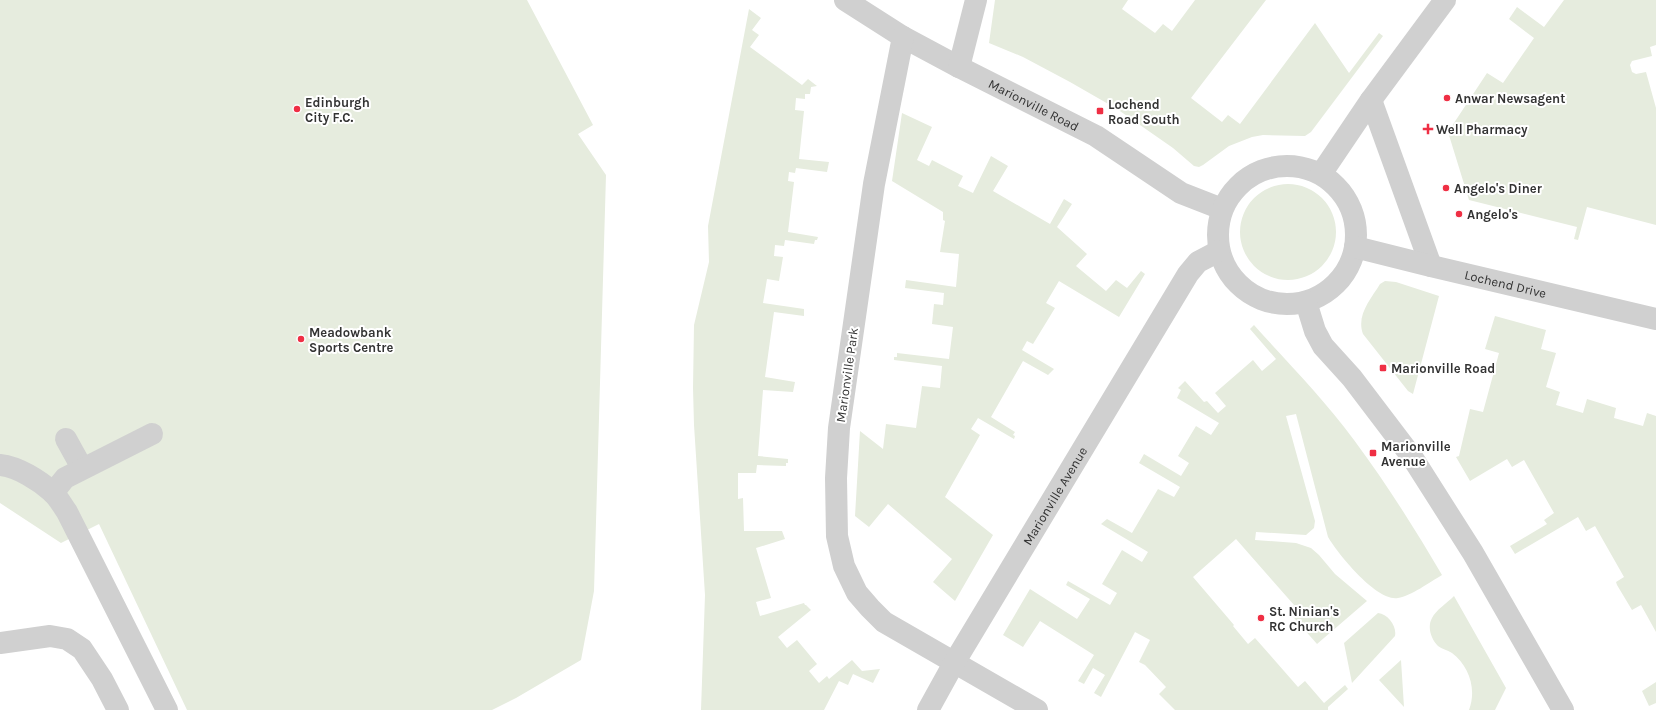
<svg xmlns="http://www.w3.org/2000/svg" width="1656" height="710" viewBox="0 0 1656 710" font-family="Karla,sans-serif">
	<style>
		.green { fill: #e6ecde }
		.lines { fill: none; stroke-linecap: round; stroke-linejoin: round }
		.minor { stroke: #d0d0d0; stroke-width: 22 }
		.poi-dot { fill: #ef2f44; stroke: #fff; stroke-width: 1.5 }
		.labels { text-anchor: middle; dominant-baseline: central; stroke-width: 4; stroke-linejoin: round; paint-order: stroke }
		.poi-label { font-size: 13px; font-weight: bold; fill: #333; stroke: #fff; text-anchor: start }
		.street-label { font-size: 13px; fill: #333; stroke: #fff }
	</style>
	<rect width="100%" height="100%" fill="#fff"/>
	<path class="green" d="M 0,0 L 527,0 L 593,125 L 578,134 L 606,175 L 594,591 L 581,660 L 516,698 L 492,710 L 187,710 L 99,524 L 61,543 L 0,503 Z
		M 995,0 L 1128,0 L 1122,9 L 1155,33 L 1163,24 L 1172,31 L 1195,0 L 1266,0 L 1191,98 L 1222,122 L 1228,115 L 1240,124 L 1315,23 L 1349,73 L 1379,33 L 1383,36 L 1311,132 L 1305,136 L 1263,135 L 1252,137 L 1229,146 L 1203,165 L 1199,167 L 1194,166 L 1173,148 L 1117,109 L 1070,82 L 1023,57 L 989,43 Z
		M 1564,0 L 1656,0 L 1656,45 L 1650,47 L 1652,56 L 1632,61 L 1630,65 L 1632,72 L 1636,74 L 1646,72 L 1656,108 L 1656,225 L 1587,207 L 1578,240 L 1574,239 L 1577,227 L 1469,200 L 1448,132 L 1487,73 L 1503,83 L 1534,38 L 1509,19 L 1517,7 L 1544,27 Z
		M 749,9 L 761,18 L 752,30 L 759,35 L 750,47 L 802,85 L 808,79 L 817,86 L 811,87 L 810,94 L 805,94 L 805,99 L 796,98 L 795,110 L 804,111 L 799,159 L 829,162 L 827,172 L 796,168 L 795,173 L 789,172 L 788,181 L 794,182 L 788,232 L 818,237 L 817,240 L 815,240 L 814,244 L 785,240 L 784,246 L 775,245 L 774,256 L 783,257 L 779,281 L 767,279 L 763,303 L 804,309 L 804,316 L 774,312 L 765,377 L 795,382 L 793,392 L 763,390 L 758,456 L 788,459 L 788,463 L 786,463 L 786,466 L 757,465 L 756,473 L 738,473 L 738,499 L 743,498 L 744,531 L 782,531 L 785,539 L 756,548 L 771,598 L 756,602 L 760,616 L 804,603 L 805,605 L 806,605 L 811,610 L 778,637 L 787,648 L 797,640 L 817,664 L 809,671 L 819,683 L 827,676 L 829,679 L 852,660 L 862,671 L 880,669 L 873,683 L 853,674 L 848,685 L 839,681 L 824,710 L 701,710 L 705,595 L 694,425 L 693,388 L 694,325 L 709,262 L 708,226 Z
		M 902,113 L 932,127 L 917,160 L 929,166 L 932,160 L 963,176 L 958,186 L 973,193 L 991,156 L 1008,166 L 993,191 L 1050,224 L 1064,199 L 1072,204 L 1057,227 L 1087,254 L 1076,266 L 1106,291 L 1116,280 L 1127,288 L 1141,271 L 1145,274 L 1119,317 L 1059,281 L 1046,303 L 1055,308 L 1033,344 L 1027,341 L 1022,350 L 1054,369 L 1048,375 L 1023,361 L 991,417 L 1015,432 L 1013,435 L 1015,436 L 1014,439 L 978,418 L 971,429 L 980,435 L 945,497 L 993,535 L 955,601 L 933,582 L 952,559 L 888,504 L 869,527 L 855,516 L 860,431 L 883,449 L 886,424 L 916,428 L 922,386 L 940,388 L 942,366 L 894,360 L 894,357 L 897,357 L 897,353 L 949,359 L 953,327 L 932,324 L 934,304 L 943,305 L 944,293 L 905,288 L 906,280 L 956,287 L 959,254 L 940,252 L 945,221 L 943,220 L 943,212 L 892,181 Z
		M1240 232a48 48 0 1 1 96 0a48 48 0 1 1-96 0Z
		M 1385,281 L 1396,282 L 1439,296 L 1413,394 L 1408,391 L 1363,334 C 1356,315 1371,299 1380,284 Z
		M 1495,316 L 1546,330 L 1541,349 L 1556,353 L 1546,387 L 1560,392 L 1556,405 L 1583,413 L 1587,399 L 1616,408 L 1614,418 L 1643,426 L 1647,413 L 1656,416 L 1656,632 L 1641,605 L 1632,610 L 1617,585 L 1616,582 L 1624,577 L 1595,526 L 1586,531 L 1578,517 L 1515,554 L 1510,546 L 1547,524 L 1544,520 L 1554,513 L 1524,460 L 1512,467 L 1507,459 L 1470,481 L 1456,457 L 1459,456 L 1470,409 L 1483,412 L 1499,353 L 1485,349 Z
		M 1254,325 C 1288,363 1324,399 1354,440 C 1386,483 1415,529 1442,575 C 1430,582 1411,596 1398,598 C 1377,602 1338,554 1328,537 L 1296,414 L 1286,416 L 1315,521 L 1314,528 L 1306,535 L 1256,532 L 1255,540 L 1296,543 L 1311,548 L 1319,555 L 1335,574 L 1367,601 L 1317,644 L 1288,611 L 1294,605 L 1236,539 L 1193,577 L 1234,625 L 1233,626 L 1248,644 L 1255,638 L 1298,687 L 1305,681 L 1324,703 L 1345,685 L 1348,689 L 1328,707 L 1328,710 L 1175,710 L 1159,694 L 1166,687 L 1145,665 L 1139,662 L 1150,640 L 1135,632 L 1101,697 L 1094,693 L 1105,675 L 1093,668 L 1084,684 L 1078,681 L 1094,655 L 1040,621 L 1023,647 L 1003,635 L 1030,589 L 1077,619 L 1090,599 L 1066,585 L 1068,581 L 1110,605 L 1117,593 L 1102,584 L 1122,550 L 1142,562 L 1148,552 L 1101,524 L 1107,519 L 1132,533 L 1158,489 L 1174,497 L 1180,487 L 1139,463 L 1144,454 L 1181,476 L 1189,463 L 1178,456 L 1196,426 L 1211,435 L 1219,423 L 1177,398 L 1181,390 L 1178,388 L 1185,381 L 1204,402 L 1207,401 L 1218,413 L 1226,406 L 1215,393 L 1253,360 L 1262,371 L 1276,359 L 1250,329 Z
		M 1454,596 L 1506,688 L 1495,710 L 1469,710 C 1477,689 1469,666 1452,653 C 1447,650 1442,649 1438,646 C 1431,639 1427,627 1432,618 C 1436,610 1447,603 1454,596 Z
		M 1378,613 C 1388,614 1397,626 1395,636 L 1352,683 L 1344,643 Z
		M 1401,660 L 1404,707 L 1379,680 Z
		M 1656,682 L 1656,703 L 1649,706 L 1642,691 Z"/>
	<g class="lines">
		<g class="minor">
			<path id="s1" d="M 845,0 L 903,37 L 959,67 L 1096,136 L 1181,193 L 1222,209"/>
			<path d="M 903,37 L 874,184 L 839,428 L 836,478 L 837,536 L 844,566 L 857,593 L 870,608 L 884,622 L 1037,710"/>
			<path d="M 959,67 L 976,0"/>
			<path d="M 1371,100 L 1431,266"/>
			<circle cx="1287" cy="235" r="69"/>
			<path d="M 1321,174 L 1371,100 L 1445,0"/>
			<path id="s2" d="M 1355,247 L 1431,266 L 1656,319"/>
			<path d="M 1306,302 L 1315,331 L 1323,346 L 1352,378 L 1412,457 L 1473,553 L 1563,710"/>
			<path d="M 66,439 L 82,468"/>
			<path d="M 0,465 C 18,467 39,480 52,492 C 58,497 62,505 67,512 L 167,710"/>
			<path d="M 53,493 L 65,478 L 152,434"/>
			<path d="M 0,643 L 50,636 L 67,639 L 82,649 L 102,679 L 118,710"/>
			<path id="s3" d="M 928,710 L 954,663 L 1188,274 L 1198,262 L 1219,251"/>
		</g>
	</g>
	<g class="poi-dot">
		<circle cx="1447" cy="98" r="4"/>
		<circle cx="297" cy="109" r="4"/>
		<rect x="1096" y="107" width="8" height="8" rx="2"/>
		<path d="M1426 123h4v4h4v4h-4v4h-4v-4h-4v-4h4z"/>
		<circle cx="1446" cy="188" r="4"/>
		<circle cx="1459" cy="214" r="4"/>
		<circle cx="301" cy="339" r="4"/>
		<rect x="1379" y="364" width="8" height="8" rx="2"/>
		<rect x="1369" y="449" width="8" height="8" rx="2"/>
		<circle cx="1261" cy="618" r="4"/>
	</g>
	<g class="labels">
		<g class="poi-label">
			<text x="1455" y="98">Anwar Newsagent</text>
			<text x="305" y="102">Edinburgh<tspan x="305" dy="15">City F.C.</tspan></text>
			<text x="1108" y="104">Lochend<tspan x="1108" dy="15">Road South</tspan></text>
			<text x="1436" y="129">Well Pharmacy</text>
			<text x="1454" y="188">Angelo's Diner</text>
			<text x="1467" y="214">Angelo's</text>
			<text x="309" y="332">Meadowbank<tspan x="309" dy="15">Sports Centre</tspan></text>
			<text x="1391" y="368">Marionville Road</text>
			<text x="1381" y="446">Marionville<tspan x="1381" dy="15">Avenue</tspan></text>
			<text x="1269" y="611">St. Ninian's<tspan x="1269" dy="15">RC Church</tspan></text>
		</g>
		<g class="street-label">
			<text stroke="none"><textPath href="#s1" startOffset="216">Marionville Road</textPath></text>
			<text stroke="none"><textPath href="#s2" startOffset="155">Lochend Drive</textPath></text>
			<text transform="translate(847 375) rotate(-82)">Marionville Park</text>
			<text stroke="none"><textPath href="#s3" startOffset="249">Marionville Avenue</textPath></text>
		</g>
	</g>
</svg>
